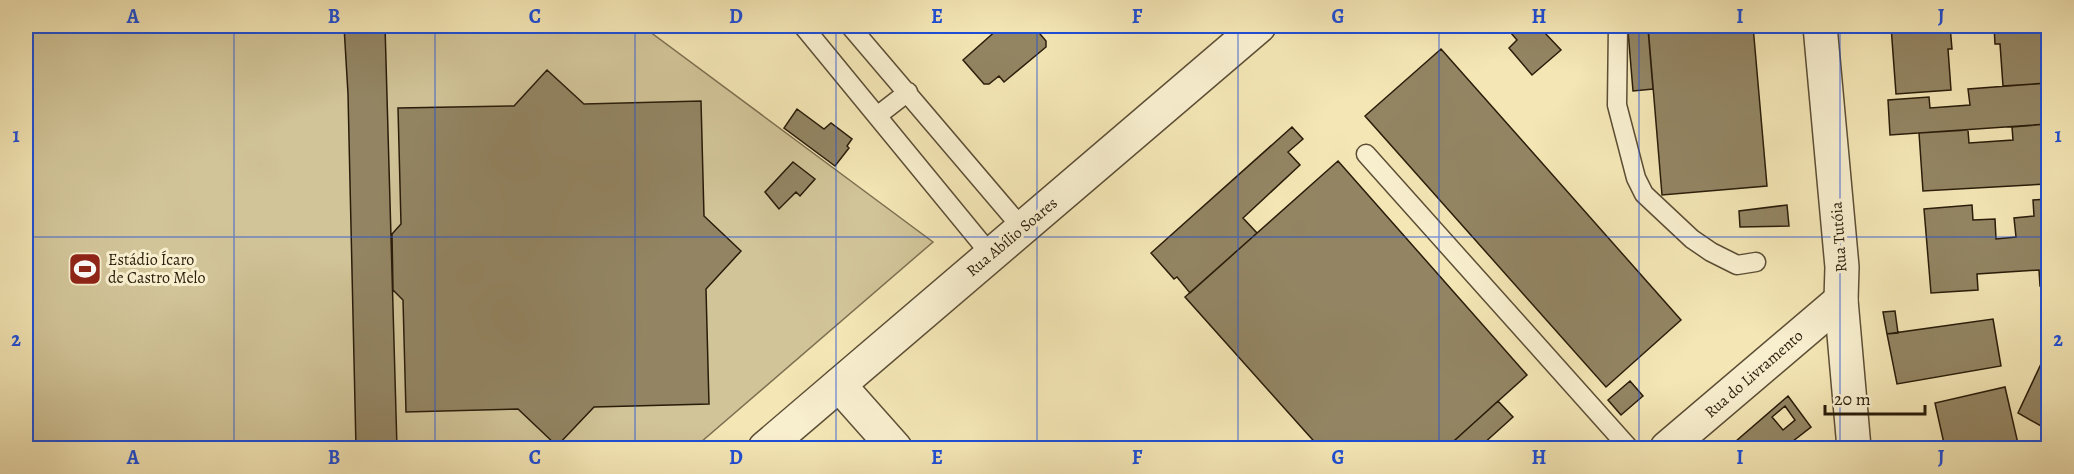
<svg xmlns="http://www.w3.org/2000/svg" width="2074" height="474" viewBox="0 0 2074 474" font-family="Alegreya,serif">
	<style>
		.garden { fill: #d1c498; stroke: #7d7051; stroke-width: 1.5 }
		.building { fill: #938563; stroke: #291c0a; stroke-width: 1.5; fill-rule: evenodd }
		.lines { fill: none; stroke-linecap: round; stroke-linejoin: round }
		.service-casing { stroke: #5c4e35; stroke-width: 21 }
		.minor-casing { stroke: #5c4e35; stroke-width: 36 }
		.tertiary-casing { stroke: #5c4e35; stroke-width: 36 }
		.service { stroke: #f8efcf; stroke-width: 18 }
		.minor { stroke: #f8efcf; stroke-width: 33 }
		.tertiary { stroke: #f8efcf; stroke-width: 33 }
		.grid { fill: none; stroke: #1d4ed8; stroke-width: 1.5; stroke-opacity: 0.55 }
		.labels { text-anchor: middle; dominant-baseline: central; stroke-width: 6; stroke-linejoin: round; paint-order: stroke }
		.street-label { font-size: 16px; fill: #291c0a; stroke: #f8efcf }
		.poi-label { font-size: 16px; fill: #291c0a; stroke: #f8efcf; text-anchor: start }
		.neatline { fill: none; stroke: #1d4ed8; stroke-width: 2 }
		.grid-label { font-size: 20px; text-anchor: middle; font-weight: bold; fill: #1d4ed8 }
	</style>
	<rect width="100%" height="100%" fill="#f4e6b5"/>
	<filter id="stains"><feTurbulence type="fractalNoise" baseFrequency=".00333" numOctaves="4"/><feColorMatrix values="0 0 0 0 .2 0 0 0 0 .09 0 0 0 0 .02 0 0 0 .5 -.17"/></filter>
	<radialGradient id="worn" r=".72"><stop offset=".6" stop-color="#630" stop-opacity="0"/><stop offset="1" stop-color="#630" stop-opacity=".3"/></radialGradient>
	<path class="garden" d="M 26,26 L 642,26 L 933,242 L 694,448 L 26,448 Z"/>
	<path class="building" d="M 344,26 L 385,26 L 397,448 L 356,448 L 348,94 Z
		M 997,26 L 1038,26 L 1035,28 L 1046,41 L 1046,47 L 1004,82 L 999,76 L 989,84 L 984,84 L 963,60 L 999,28 Z
		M 1505,26 L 1546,26 L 1547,28 L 1544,32 L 1561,50 L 1532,75 L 1509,48 L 1517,40 Z
		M 1648,26 L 1753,26 L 1767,186 L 1662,195 Z
		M 1891,26 L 1950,26 L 1952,49 L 1948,49 L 1951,90 L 1896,94 Z
		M 1994,26 L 2048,26 L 2048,83 L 2003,86 L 2000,44 L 1995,44 Z
		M 1648,29 L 1653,89 L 1633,91 L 1628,31 Z
		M 1441,49 L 1681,320 L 1606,387 L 1365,116 Z
		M 547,70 L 584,104 L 701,101 L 704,216 L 741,251 L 706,289 L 709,404 L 594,407 L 557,446 L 518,409 L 406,412 L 403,300 L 393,290 L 392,234 L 401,224 L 398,108 L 514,106 Z
		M 2048,83 L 2048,124 L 1890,135 L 1888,100 L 1929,97 L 1930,108 L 1970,105 L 1968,89 Z
		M 797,109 L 824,129 L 831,123 L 852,139 L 847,146 L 849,148 L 835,166 L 784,128 Z
		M 2048,124 L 2047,184 L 1923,191 L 1919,133 L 1968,130 L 1969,143 L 2013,140 L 2012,127 Z
		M 1292,127 L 1303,139 L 1288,152 L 1300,165 L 1243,218 L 1257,233 L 1190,293 L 1177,277 L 1174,279 L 1151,253 Z
		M 1338,161 L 1527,375 L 1446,448 L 1320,448 L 1185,297 Z
		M 793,162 L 815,179 L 800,196 L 796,192 L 779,209 L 765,192 Z
		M 2048,199 L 2048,286 L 2040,286 L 2039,270 L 1977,274 L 1978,290 L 1931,293 L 1924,209 L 1972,205 L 1973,220 L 1995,219 L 1996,239 L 2016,237 L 2014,218 L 2034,216 L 2033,200 Z
		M 1787,205 L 1789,226 L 1740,227 L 1739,211 Z
		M 1895,311 L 1898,333 L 1887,334 L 1883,312 Z
		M 1993,319 L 2001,366 L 1897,384 L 1887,334 Z
		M 2048,349 L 2048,430 L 2018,413 Z
		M 1630,381 L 1643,396 L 1621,415 L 1608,400 Z
		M 2005,387 L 2019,448 L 1945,448 L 1935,403 Z
		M 1788,396 L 1811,427 L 1784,448 L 1728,448 ZM 1785,406 L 1795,420 L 1783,430 L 1772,417 Z
		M 1498,401 L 1513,417 L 1482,445 L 1485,448 L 1461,448 L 1454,441 Z"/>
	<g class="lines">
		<defs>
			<path id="service" d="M 803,26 L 991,255
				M 850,26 L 1022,228
				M 1618,26 L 1617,105 L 1636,178 L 1644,194 L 1692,239 L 1711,252 L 1737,265 L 1756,262
				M 877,116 L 908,92
				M 1366,154 L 1629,448"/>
			<path id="minor" d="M 839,385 L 895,448
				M 1667,448 L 1841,300"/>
			<path id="tertiary" d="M 1820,26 L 1842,267 L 1841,300 L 1854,448
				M 765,448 L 1259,26"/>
		</defs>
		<use href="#service" class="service-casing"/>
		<use href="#minor" class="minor-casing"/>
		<use href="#tertiary" class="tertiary-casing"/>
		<use href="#service" class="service"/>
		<use href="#minor" class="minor"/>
		<use href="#tertiary" class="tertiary"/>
	</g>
	<path class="grid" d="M 234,26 L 234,448M 435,26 L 435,448M 635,26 L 635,448M 836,26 L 836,448M 1037,26 L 1037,448M 1238,26 L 1238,448M 1439,26 L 1439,448M 1639,26 L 1639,448M 1840,26 L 1840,448M 26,237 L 2048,237"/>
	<defs>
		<symbol id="stadium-square" viewBox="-11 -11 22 22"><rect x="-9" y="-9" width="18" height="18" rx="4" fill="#8f2418" stroke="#f8efcf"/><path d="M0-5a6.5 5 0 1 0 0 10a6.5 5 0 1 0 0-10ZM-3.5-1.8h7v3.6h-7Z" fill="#fff"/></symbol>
	</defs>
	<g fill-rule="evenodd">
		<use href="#stadium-square" x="66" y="250" width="38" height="38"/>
	</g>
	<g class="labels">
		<g class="street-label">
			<text transform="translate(1012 237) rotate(-40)">Rua Abílio Soares</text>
			<text transform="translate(1839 237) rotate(-94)">Rua Tutóia</text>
			<text transform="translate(1754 374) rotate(-41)">Rua do Livramento</text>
		</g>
		<g class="poi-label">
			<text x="108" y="260">Estádio Ícaro<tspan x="108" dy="18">de Castro Melo</tspan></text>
		</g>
	</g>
	<rect width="2074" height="474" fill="none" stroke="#f4e6b5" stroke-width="66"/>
	<path d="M1825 405v9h100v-9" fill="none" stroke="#291c0a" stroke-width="3"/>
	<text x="1834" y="405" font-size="18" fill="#291c0a" stroke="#f8efcf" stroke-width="4.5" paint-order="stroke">20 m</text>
	<rect x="33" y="33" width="2008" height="408" class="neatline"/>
	<g class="grid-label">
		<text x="133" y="23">A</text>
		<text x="334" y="23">B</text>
		<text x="535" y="23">C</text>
		<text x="736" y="23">D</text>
		<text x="937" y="23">E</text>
		<text x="1137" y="23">F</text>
		<text x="1338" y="23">G</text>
		<text x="1539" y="23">H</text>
		<text x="1740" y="23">I</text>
		<text x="1941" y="23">J</text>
		<text x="16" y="142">1</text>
		<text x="2058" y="142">1</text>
		<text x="16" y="346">2</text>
		<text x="2058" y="346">2</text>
		<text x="133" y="464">A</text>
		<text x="334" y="464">B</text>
		<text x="535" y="464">C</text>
		<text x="736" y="464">D</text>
		<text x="937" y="464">E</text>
		<text x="1137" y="464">F</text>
		<text x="1338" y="464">G</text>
		<text x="1539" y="464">H</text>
		<text x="1740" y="464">I</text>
		<text x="1941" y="464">J</text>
	</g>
	<rect width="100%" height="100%" filter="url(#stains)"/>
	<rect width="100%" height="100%" fill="url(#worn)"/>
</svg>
